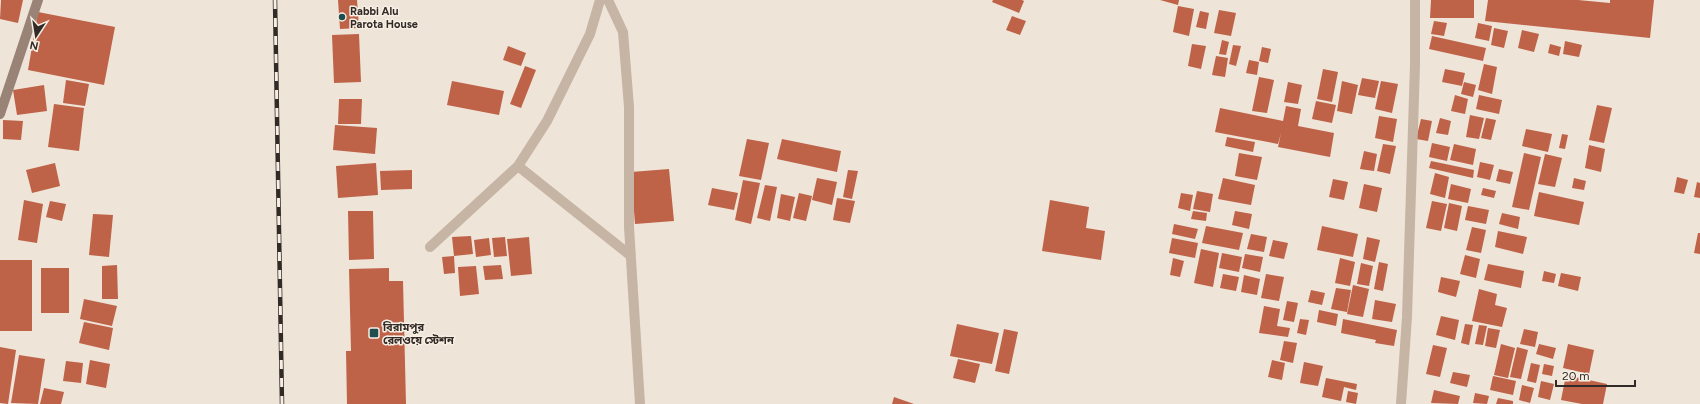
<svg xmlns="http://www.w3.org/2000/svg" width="1700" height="404" viewBox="0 0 1700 404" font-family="Figtree,'Noto Sans Bengali',sans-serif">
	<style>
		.building { fill: #be6248 }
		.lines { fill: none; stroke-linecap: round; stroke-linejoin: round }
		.street { stroke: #c6b4a5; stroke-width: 10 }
		.secondary { stroke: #998377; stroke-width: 10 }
		.rail-casing { stroke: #322a26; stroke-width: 4.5 }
		.rail { stroke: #f7eee4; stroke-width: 3; stroke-dasharray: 9; stroke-linecap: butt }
		.poi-dot { fill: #1f4e51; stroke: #f7eee4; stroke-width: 1.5 }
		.labels { text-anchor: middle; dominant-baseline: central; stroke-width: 3; stroke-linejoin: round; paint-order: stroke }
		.poi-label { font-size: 11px; font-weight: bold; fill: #322a26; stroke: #f7eee4; text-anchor: start }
	</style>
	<rect width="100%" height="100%" fill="#efe4d8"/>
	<path class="building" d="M 1,0 L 23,0 L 18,23 L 0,19 Z
		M 338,0 L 357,0 L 359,28 L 340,29 Z
		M 993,0 L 1022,0 L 1024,1 L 1019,13 L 992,2 Z
		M 1160,0 L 1179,0 L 1178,5 Z
		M 1431,0 L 1474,0 L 1474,18 L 1430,18 Z
		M 1488,0 L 1578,0 L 1610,3 L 1610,0 L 1654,0 L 1650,38 L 1485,21 Z
		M 1178,6 L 1194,9 L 1189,36 L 1173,32 Z
		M 1219,10 L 1236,13 L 1231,36 L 1214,33 Z
		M 1200,11 L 1209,13 L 1206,29 L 1196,27 Z
		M 38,12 L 115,27 L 104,85 L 28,70 Z
		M 1012,16 L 1026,21 L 1020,35 L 1006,30 Z
		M 1434,21 L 1447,23 L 1444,36 L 1431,34 Z
		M 1478,23 L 1492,26 L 1489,41 L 1475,38 Z
		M 1494,28 L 1508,31 L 1504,48 L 1491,45 Z
		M 1522,30 L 1539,34 L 1534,52 L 1518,48 Z
		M 359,34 L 361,82 L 334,83 L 332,35 Z
		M 1432,36 L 1486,48 L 1483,61 L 1429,49 Z
		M 1222,40 L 1229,42 L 1226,55 L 1219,54 Z
		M 1565,41 L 1582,45 L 1579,57 L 1563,54 Z
		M 1192,44 L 1206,46 L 1201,69 L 1188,66 Z
		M 1550,44 L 1561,47 L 1559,56 L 1548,53 Z
		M 1233,45 L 1241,46 L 1236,66 L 1229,64 Z
		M 508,46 L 526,53 L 521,66 L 503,60 Z
		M 1262,47 L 1271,49 L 1268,63 L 1259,61 Z
		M 1216,56 L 1228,58 L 1225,77 L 1212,75 Z
		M 1249,60 L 1259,62 L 1257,75 L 1246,73 Z
		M 1484,64 L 1497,67 L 1492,94 L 1478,90 Z
		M 525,66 L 536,70 L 521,108 L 510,104 Z
		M 1323,69 L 1338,72 L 1332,102 L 1317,99 Z
		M 1445,69 L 1465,73 L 1462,86 L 1442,82 Z
		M 1259,77 L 1274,80 L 1267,113 L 1252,111 Z
		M 1362,78 L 1379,81 L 1375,98 L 1358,95 Z
		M 66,80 L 89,84 L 85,106 L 63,103 Z
		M 452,81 L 504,91 L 499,115 L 447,105 Z
		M 1342,81 L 1358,85 L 1352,114 L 1337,111 Z
		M 1381,81 L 1398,84 L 1392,113 L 1375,109 Z
		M 1288,82 L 1302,85 L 1298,104 L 1284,102 Z
		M 1464,82 L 1476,85 L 1473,97 L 1461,94 Z
		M 44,85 L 47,111 L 17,115 L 13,90 Z
		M 1455,95 L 1468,99 L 1465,114 L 1451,111 Z
		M 1479,95 L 1502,100 L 1499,114 L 1476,109 Z
		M 339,99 L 362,99 L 361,124 L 338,124 Z
		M 1316,101 L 1336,105 L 1332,123 L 1312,119 Z
		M 54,104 L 84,108 L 79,151 L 48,147 Z
		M 1597,105 L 1612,108 L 1604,143 L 1589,140 Z
		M 1286,106 L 1301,109 L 1298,126 L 1334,133 L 1330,157 L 1278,147 L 1281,133 L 1278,144 L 1215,132 L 1220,108 L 1283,121 Z
		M 1470,115 L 1484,118 L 1479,139 L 1466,137 Z
		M 1379,116 L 1397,119 L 1393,142 L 1375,138 Z
		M 1440,118 L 1451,121 L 1448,135 L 1436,133 Z
		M 1486,118 L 1496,120 L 1491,140 L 1481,138 Z
		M 1421,119 L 1432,121 L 1428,141 L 1416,139 Z
		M 3,120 L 23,121 L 21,140 L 3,139 Z
		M 335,125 L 377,128 L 375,154 L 333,150 Z
		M 1526,129 L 1552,134 L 1548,152 L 1522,146 Z
		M 1562,134 L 1568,135 L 1565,149 L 1559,148 Z
		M 1227,137 L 1255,142 L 1253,152 L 1225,146 Z
		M 747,139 L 769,143 L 761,180 L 739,176 Z
		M 782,139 L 841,151 L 837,172 L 777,159 Z
		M 1432,143 L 1450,147 L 1447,161 L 1429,157 Z
		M 1383,144 L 1396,146 L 1390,174 L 1377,171 Z
		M 1454,144 L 1476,149 L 1473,165 L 1450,160 Z
		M 1589,145 L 1605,149 L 1601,172 L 1585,168 Z
		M 1364,151 L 1377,154 L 1374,171 L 1360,169 Z
		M 1239,153 L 1262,157 L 1257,180 L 1235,176 Z
		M 1524,153 L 1541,157 L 1529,210 L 1512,207 Z
		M 1545,154 L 1562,158 L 1555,187 L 1538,184 Z
		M 1431,161 L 1474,170 L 1473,178 L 1429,168 Z
		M 1480,162 L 1494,165 L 1490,180 L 1477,177 Z
		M 55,163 L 60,186 L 32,193 L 26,170 Z
		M 376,163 L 378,195 L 338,198 L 336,166 Z
		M 669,169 L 674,221 L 635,224 L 631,172 Z
		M 1499,169 L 1513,172 L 1510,184 L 1496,181 Z
		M 412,170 L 412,189 L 381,190 L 380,171 Z
		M 848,170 L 858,171 L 852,199 L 843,197 Z
		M 1435,173 L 1449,177 L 1445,198 L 1430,194 Z
		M 1677,177 L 1688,180 L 1684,194 L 1674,192 Z
		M 817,178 L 837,182 L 832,205 L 812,200 Z
		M 1223,178 L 1255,185 L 1251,205 L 1218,199 Z
		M 1574,178 L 1586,181 L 1584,190 L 1572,188 Z
		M 1333,179 L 1348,182 L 1344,200 L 1329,197 Z
		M 743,180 L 760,183 L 751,224 L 735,220 Z
		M 1697,182 L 1700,183 L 1700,198 L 1694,197 Z
		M 1364,184 L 1382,188 L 1377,212 L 1359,208 Z
		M 1451,184 L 1471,189 L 1468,203 L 1448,199 Z
		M 765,185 L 777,187 L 770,221 L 757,218 Z
		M 712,188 L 738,193 L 734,210 L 708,205 Z
		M 1483,188 L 1496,191 L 1494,198 L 1481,195 Z
		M 1197,191 L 1213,194 L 1210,212 L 1193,209 Z
		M 1539,192 L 1584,202 L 1579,225 L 1534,216 Z
		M 799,193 L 812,196 L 806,221 L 793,218 Z
		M 1181,193 L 1193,195 L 1190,211 L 1178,208 Z
		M 781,194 L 795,197 L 790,221 L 777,218 Z
		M 837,198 L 855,201 L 850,223 L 833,220 Z
		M 24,200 L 43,204 L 37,243 L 18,240 Z
		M 1050,200 L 1089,207 L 1086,228 L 1105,231 L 1101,260 L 1042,251 Z
		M 50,201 L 66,204 L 62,221 L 46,217 Z
		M 1432,201 L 1447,204 L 1441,231 L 1426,228 Z
		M 1449,203 L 1462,206 L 1457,231 L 1444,228 Z
		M 1468,206 L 1489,210 L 1486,224 L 1465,220 Z
		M 348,211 L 373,211 L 374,259 L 349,260 Z
		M 1193,211 L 1207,213 L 1206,221 L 1191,219 Z
		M 1235,211 L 1252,214 L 1249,229 L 1232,225 Z
		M 1502,213 L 1520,217 L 1518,229 L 1499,224 Z
		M 93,214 L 113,215 L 109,257 L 89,255 Z
		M 1174,224 L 1198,229 L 1195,239 L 1172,234 Z
		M 1206,226 L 1243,233 L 1239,250 L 1202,243 Z
		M 1322,226 L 1358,234 L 1353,257 L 1317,250 Z
		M 1472,227 L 1486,230 L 1481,253 L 1466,250 Z
		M 1498,231 L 1527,237 L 1523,254 L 1495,247 Z
		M 1698,233 L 1700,233 L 1700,254 L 1694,253 Z
		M 1251,234 L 1267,237 L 1264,252 L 1247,249 Z
		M 471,236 L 473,254 L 454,256 L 452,237 Z
		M 505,237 L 507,256 L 494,257 L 492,238 Z
		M 529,237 L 532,274 L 511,276 L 507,239 Z
		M 1367,237 L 1380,240 L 1375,262 L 1363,259 Z
		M 489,238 L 491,255 L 476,257 L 474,240 Z
		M 1172,238 L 1198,243 L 1195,258 L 1169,253 Z
		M 1273,240 L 1288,243 L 1284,259 L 1269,256 Z
		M 1201,249 L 1219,253 L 1213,287 L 1194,283 Z
		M 1222,253 L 1242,257 L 1239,272 L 1219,268 Z
		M 1245,254 L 1263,257 L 1260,272 L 1242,268 Z
		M 1465,255 L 1480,259 L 1476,278 L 1460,274 Z
		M 454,256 L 455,273 L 444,274 L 442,257 Z
		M 1173,258 L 1184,261 L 1180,277 L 1170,275 Z
		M 1340,258 L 1355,262 L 1350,286 L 1335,283 Z
		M 0,260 L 32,260 L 32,331 L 0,331 Z
		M 1379,262 L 1388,264 L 1383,291 L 1374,289 Z
		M 1361,263 L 1373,266 L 1369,286 L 1357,284 Z
		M 1488,264 L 1524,271 L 1521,288 L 1484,280 Z
		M 117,265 L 118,299 L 102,299 L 102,266 Z
		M 501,265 L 503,279 L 485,280 L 483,266 Z
		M 476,266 L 479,294 L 460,296 L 458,267 Z
		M 41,268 L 69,268 L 69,313 L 41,313 Z
		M 389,268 L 389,281 L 403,281 L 406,404 L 347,404 L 346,351 L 351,351 L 349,269 Z
		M 1544,271 L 1556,274 L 1554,283 L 1542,281 Z
		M 1561,273 L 1581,277 L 1578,291 L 1558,286 Z
		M 1223,274 L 1239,277 L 1236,291 L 1220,288 Z
		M 1266,274 L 1284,277 L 1279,301 L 1261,298 Z
		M 1244,275 L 1260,279 L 1257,295 L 1241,292 Z
		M 1441,277 L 1460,281 L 1456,297 L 1438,292 Z
		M 1353,285 L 1369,289 L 1363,317 L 1347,314 Z
		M 1336,288 L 1351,290 L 1347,312 L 1331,309 Z
		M 1479,289 L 1497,294 L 1495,305 L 1507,308 L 1502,327 L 1472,321 Z
		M 1311,290 L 1325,293 L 1322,305 L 1308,302 Z
		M 84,299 L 117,306 L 112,326 L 80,319 Z
		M 1375,300 L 1396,304 L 1392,322 L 1372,319 Z
		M 1287,301 L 1298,303 L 1294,322 L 1283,320 Z
		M 1264,306 L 1280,309 L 1277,326 L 1290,328 L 1288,337 L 1259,333 Z
		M 1319,310 L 1338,314 L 1336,326 L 1317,322 Z
		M 1441,316 L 1459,320 L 1455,340 L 1436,335 Z
		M 1300,319 L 1309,320 L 1306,335 L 1297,333 Z
		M 1343,319 L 1397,330 L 1394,346 L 1375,343 L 1376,340 L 1341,333 Z
		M 84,322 L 113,328 L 109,350 L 79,343 Z
		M 957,324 L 999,333 L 992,364 L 950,356 Z
		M 1465,324 L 1473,325 L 1469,345 L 1461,343 Z
		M 1479,325 L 1487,326 L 1483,345 L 1475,344 Z
		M 1488,328 L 1500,330 L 1496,348 L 1485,346 Z
		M 1004,329 L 1018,332 L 1009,374 L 995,371 Z
		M 1524,329 L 1538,332 L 1535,347 L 1520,344 Z
		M 1284,341 L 1297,343 L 1293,363 L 1280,360 Z
		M 1501,344 L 1515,348 L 1508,378 L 1494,375 Z
		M 1539,344 L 1556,348 L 1553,359 L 1536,354 Z
		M 1568,344 L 1594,350 L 1589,374 L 1563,368 Z
		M 1433,345 L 1447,348 L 1440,377 L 1426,374 Z
		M 0,347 L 16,350 L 8,404 L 0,403 Z
		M 1517,347 L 1528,350 L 1521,379 L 1510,377 Z
		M 19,355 L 45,359 L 38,404 L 11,403 Z
		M 958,359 L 980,364 L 975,383 L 953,378 Z
		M 90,360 L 110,364 L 106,388 L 86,384 Z
		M 1272,360 L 1285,363 L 1282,380 L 1268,377 Z
		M 66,361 L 83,363 L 81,383 L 63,381 Z
		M 1304,362 L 1323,366 L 1318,386 L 1300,383 Z
		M 1531,363 L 1540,365 L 1536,383 L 1527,381 Z
		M 1544,364 L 1554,366 L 1552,376 L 1542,374 Z
		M 1453,372 L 1470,375 L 1467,387 L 1450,383 Z
		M 1566,375 L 1607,384 L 1603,404 L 1582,404 L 1561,400 Z
		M 1493,376 L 1516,381 L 1513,395 L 1490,390 Z
		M 1326,378 L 1357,384 L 1356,390 L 1344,387 L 1341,401 L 1322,397 Z
		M 1541,381 L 1554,384 L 1550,400 L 1538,397 Z
		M 1522,385 L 1534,388 L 1530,403 L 1519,400 Z
		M 44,388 L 64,392 L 61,404 L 40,404 Z
		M 1434,390 L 1460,396 L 1458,404 L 1431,403 Z
		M 1348,391 L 1358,393 L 1356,404 L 1346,402 Z
		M 1475,393 L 1489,396 L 1487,404 L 1473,403 Z
		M 894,397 L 914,404 L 892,404 Z
		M 1498,398 L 1513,401 L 1513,404 L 1496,404 Z"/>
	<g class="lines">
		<path class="street" d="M 608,0 L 623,32 L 629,107 L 629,227 L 640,404
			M 518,166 L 631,256
			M 430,247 L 518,166 L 547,121 L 590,34 L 600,0
			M 1401,404 L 1407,317 L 1415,65 L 1415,0"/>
		<path class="secondary" d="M 0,114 L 38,0"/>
		<defs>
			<path id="rail" d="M 275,0 L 282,404"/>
		</defs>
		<use href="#rail" class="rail-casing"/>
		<use href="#rail" class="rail"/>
	</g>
	<g class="poi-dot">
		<circle cx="342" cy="17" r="4"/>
		<rect x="369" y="328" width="10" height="10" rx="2"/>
	</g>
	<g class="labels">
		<g class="poi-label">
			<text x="350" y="11">Rabbi Alu<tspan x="350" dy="13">Parota House</tspan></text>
			<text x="383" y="327">বিরামপুর<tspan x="383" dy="13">রেলওয়ে স্টেশন</tspan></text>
		</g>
	</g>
	<g transform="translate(36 36) rotate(192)" stroke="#f7eee4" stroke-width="3" paint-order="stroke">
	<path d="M0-3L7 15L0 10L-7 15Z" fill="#322a26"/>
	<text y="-6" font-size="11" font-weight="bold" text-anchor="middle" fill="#322a26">N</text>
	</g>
	<path d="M1556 380v6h79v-6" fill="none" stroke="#322a26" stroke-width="2"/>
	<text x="1562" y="380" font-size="12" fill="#322a26" stroke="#f7eee4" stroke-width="3" paint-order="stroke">20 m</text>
</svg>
